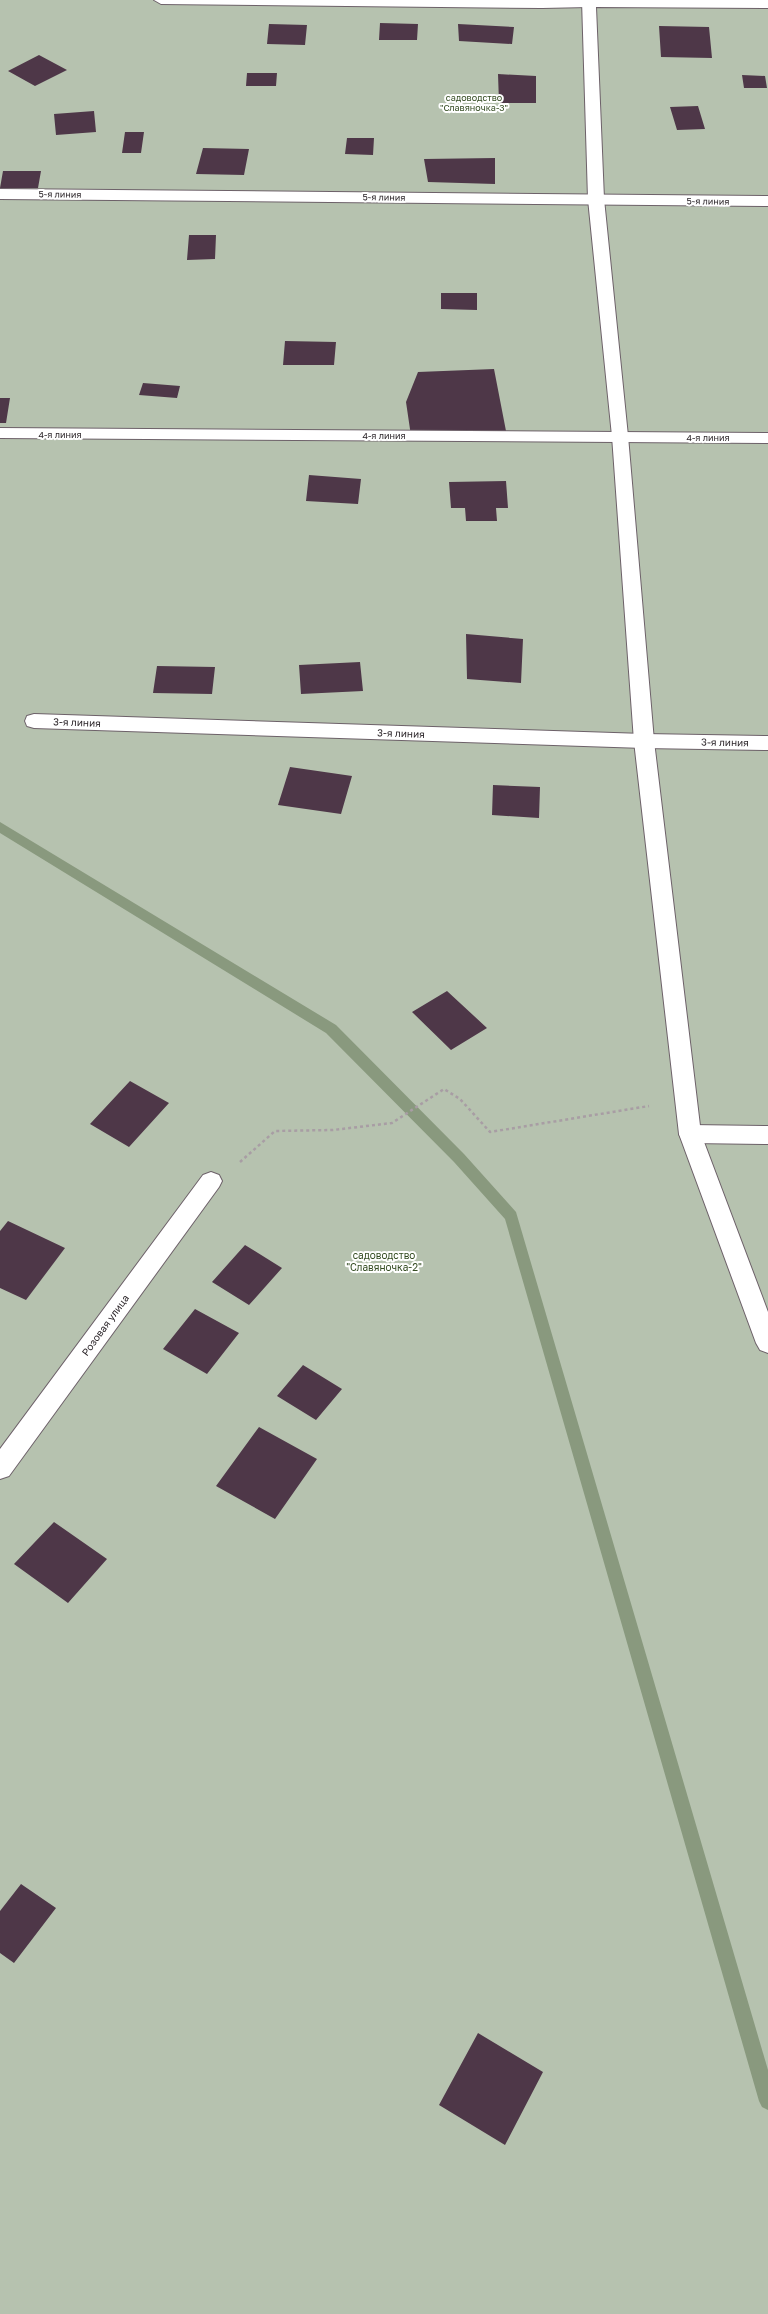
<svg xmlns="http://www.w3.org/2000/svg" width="768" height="2314" viewBox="0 0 768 2314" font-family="'Golos Text',sans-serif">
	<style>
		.green { fill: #b6c2af }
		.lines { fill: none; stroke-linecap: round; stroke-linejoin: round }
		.stream { fill: #89997e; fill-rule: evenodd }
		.building { fill: #4e3748 }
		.service-casing { stroke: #6d6169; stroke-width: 2 }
		.minor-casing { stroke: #6d6169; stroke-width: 2 }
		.path { stroke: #a89da4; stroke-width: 2.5; stroke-dasharray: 3 3; stroke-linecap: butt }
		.service { fill: #fff; fill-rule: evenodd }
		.minor { fill: #fff; fill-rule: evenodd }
		.labels { text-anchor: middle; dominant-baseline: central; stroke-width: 4; stroke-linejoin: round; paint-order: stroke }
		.far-park-label { font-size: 9px; fill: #344c22; stroke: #fff }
		.far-street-label { font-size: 9px; fill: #2d272b; stroke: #fff }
		.street-label { font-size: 10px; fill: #2d272b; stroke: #fff }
		.park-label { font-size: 10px; fill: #344c22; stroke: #fff }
	</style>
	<rect width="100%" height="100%" fill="#f5e8f1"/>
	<path class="green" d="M 0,0 L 768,0 L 768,2314 L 0,2314 Z"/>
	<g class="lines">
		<path class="stream" d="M 0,822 L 336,1025 L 464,1154 L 516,1212 L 768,2070 L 768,2110 L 762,2107 L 759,2101 L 505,1219 L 454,1162 L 326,1033 L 0,833 Z"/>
	</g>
	<path class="building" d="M 380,23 L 418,24 L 417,40 L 379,40 Z
		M 269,24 L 307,25 L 305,45 L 267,44 Z
		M 458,24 L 514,27 L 512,44 L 459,41 Z
		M 659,26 L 709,27 L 712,58 L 661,57 Z
		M 39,55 L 67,70 L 35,86 L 8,71 Z
		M 247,73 L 277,73 L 276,86 L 246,86 Z
		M 498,74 L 536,76 L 536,103 L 499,103 Z
		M 742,75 L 765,76 L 767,88 L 744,88 Z
		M 698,106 L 705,129 L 677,130 L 670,107 Z
		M 94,111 L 96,132 L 56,135 L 54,114 Z
		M 125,132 L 144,132 L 141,153 L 122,153 Z
		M 347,138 L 374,138 L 373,155 L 345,154 Z
		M 203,148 L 249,149 L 244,175 L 196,174 Z
		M 495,158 L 495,184 L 428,182 L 424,159 Z
		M 3,171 L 41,171 L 38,188 L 0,188 Z
		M 189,235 L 216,235 L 215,259 L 187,260 Z
		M 441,293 L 477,293 L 477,310 L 441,309 Z
		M 285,341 L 336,342 L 334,365 L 283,365 Z
		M 494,369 L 506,431 L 411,436 L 406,402 L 418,372 Z
		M 143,383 L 180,386 L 177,398 L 139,395 Z
		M 0,398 L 10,398 L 6,423 L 0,423 Z
		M 309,475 L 361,479 L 358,504 L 306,501 Z
		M 506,481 L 508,508 L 496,508 L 497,521 L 466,521 L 465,508 L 451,508 L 449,482 Z
		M 466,634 L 523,639 L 521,683 L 467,679 Z
		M 360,662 L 363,691 L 301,694 L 299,665 Z
		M 157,666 L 215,667 L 212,694 L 153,693 Z
		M 290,767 L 352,776 L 341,814 L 278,805 Z
		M 493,785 L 540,787 L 539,818 L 492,815 Z
		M 447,991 L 487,1028 L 451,1050 L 412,1012 Z
		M 130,1081 L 169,1103 L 129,1147 L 90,1124 Z
		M 8,1221 L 65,1248 L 26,1300 L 0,1288 L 0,1231 Z
		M 245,1245 L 282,1268 L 249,1305 L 212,1282 Z
		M 195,1309 L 239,1333 L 207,1374 L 163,1349 Z
		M 303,1365 L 342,1389 L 316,1420 L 277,1396 Z
		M 259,1427 L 317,1459 L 275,1519 L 216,1486 Z
		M 54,1522 L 107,1559 L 68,1603 L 14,1564 Z
		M 21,1884 L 56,1908 L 14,1963 L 0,1953 L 0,1911 Z
		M 478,2033 L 543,2072 L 505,2145 L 439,2105 Z"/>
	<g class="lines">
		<defs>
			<path id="service" d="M 154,0 L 594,0 L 596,3 L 589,7 L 542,8 L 161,4 Z
				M 0,189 L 768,196 L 768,206 L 0,199 Z
				M 0,428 L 768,433 L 768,443 L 0,438 Z
				M 34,714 L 644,734 L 768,736 L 768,750 L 644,748 L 34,728 L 27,726 L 25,721 L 27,716 Z
				M 690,1125 L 768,1126 L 768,1144 L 690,1143 L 682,1140 L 679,1134 L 682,1128 Z
				M 211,1172 L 219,1175 L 222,1181 L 219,1187 L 9,1476 L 0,1479 L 0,1449 L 203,1175 Z"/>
			<path id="minor" d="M 582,0 L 768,0 L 768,8 L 596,7 L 604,199 L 628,436 L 654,741 L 701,1134 L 768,1312 L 768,1353 L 760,1350 L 756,1343 L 679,1134 L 634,741 L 612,436 L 588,199 Z"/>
		</defs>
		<use href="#service" class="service-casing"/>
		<use href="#minor" class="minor-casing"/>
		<path class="path" d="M 240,1162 L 275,1131 L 333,1130 L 392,1123 L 444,1089 L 460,1099 L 490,1132 L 649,1106"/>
		<use href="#service" class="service"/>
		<use href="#minor" class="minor"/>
	</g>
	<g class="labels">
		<g class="far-park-label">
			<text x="474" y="97">садоводство<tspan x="474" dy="10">"Славяночка-3"</tspan></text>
		</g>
		<g class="far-street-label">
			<text transform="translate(60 194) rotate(1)">5-я линия</text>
			<text transform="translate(384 197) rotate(1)">5-я линия</text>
			<text transform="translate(708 201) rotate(1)">5-я линия</text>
			<text x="60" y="434">4-я линия</text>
			<text x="384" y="435">4-я линия</text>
			<text x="708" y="437">4-я линия</text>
		</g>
		<g class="street-label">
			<text transform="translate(77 722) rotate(2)">3-я линия</text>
			<text transform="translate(401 733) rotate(2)">3-я линия</text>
			<text transform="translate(725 742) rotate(1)">3-я линия</text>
			<text transform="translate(105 1325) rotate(-54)">Розовая улица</text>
		</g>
		<g class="park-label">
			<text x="384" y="1255">садоводство<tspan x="384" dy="12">"Славяночка-2"</tspan></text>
		</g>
	</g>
</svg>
